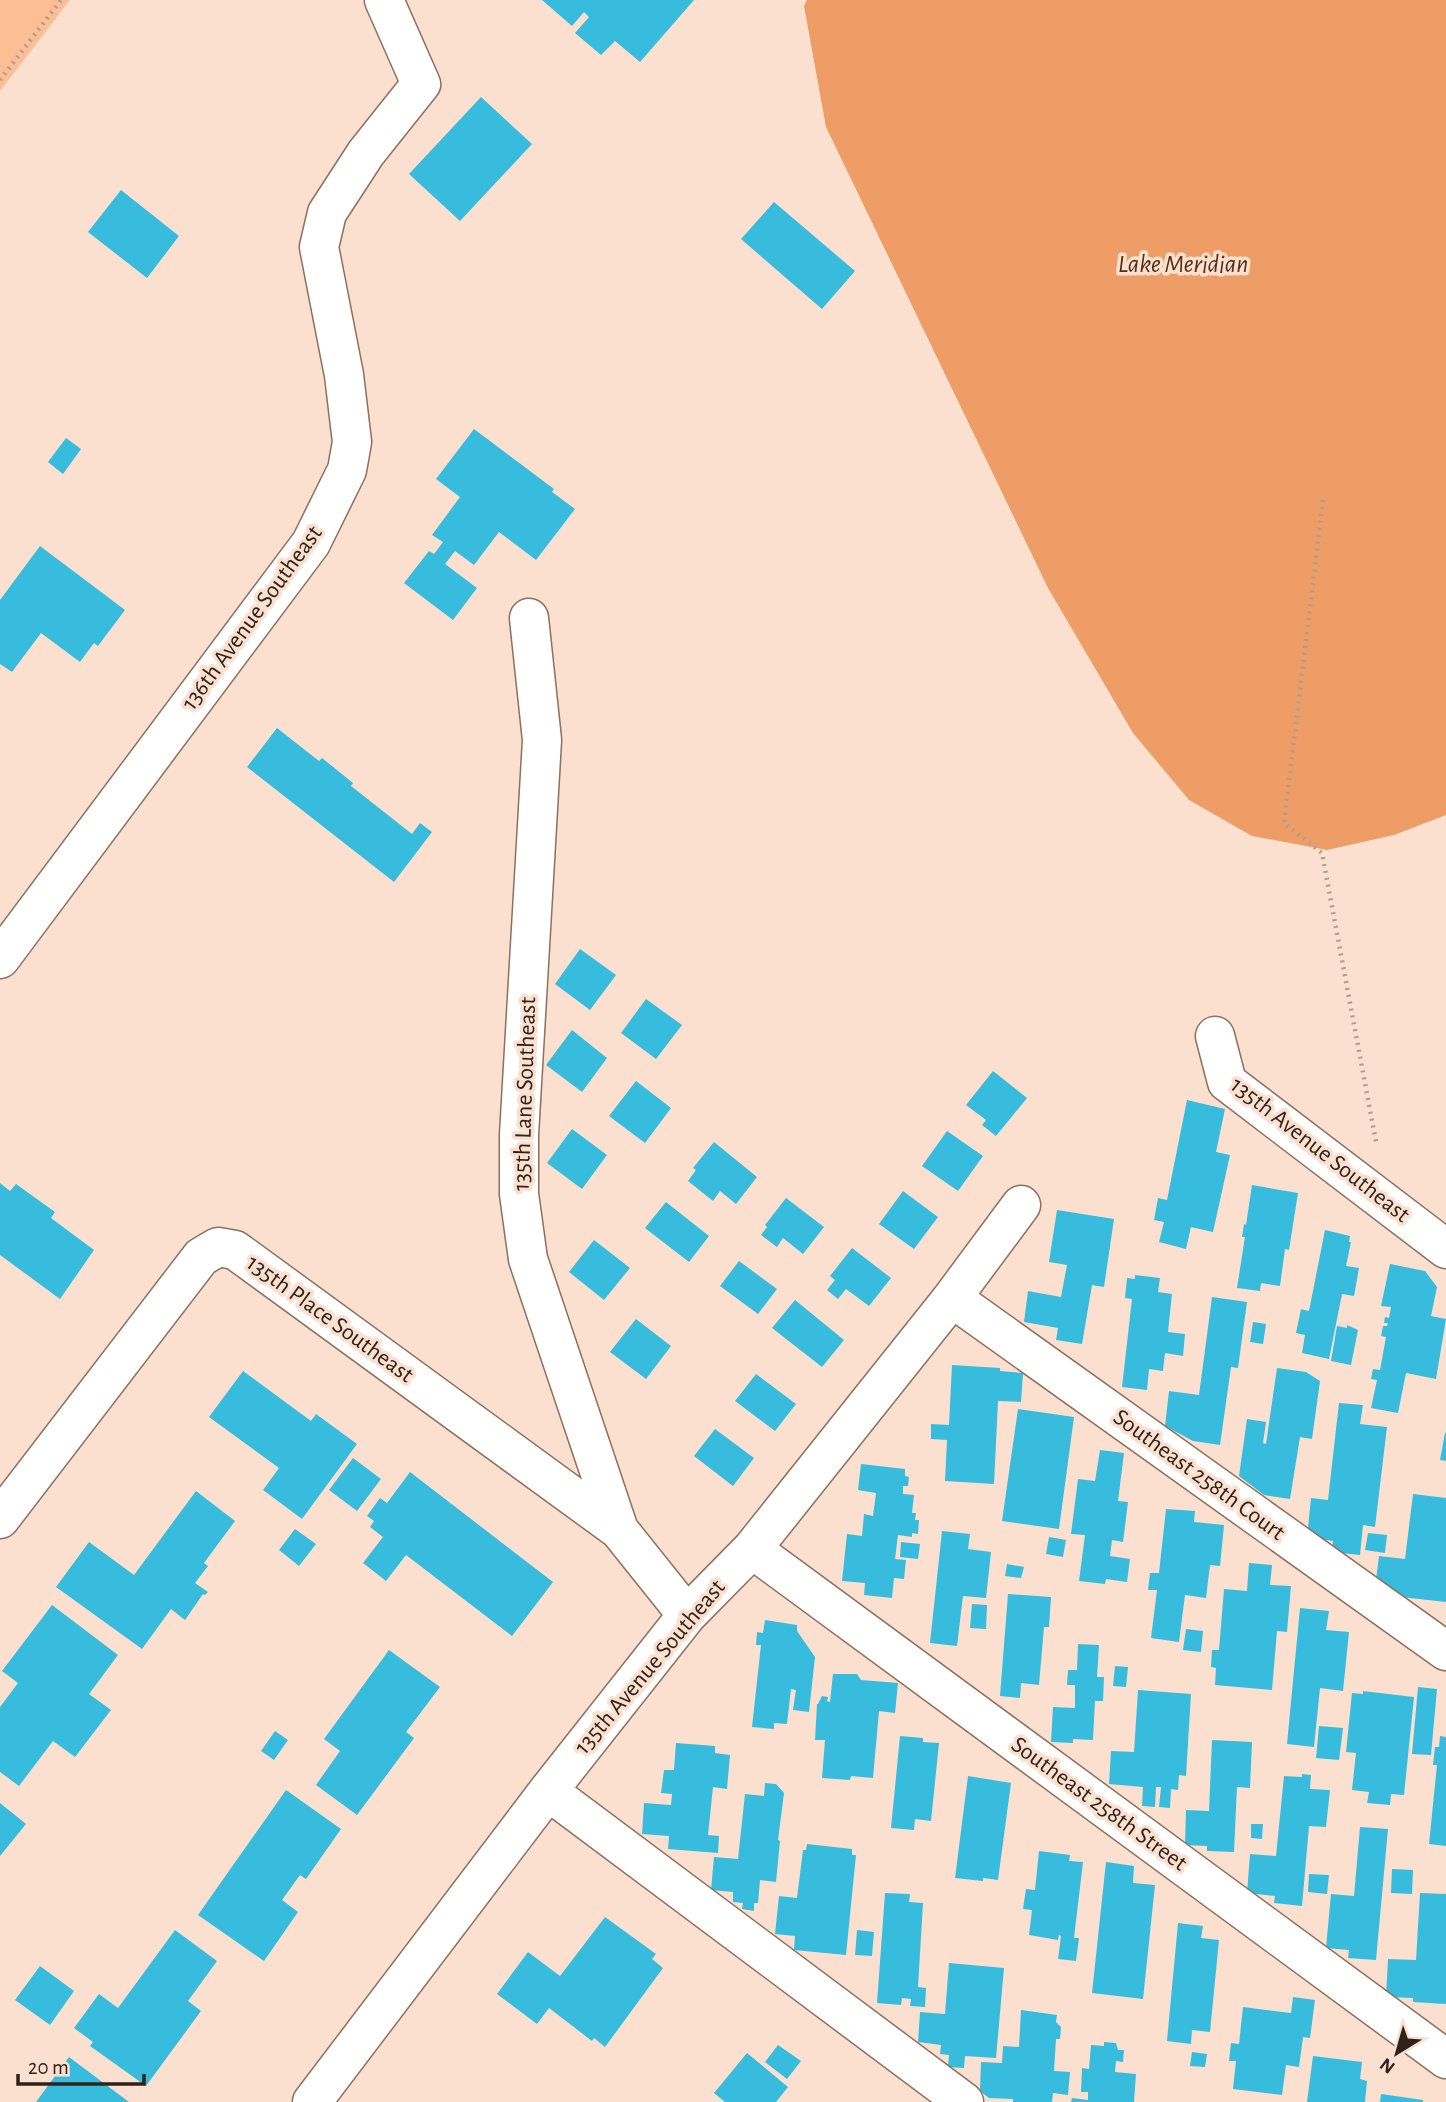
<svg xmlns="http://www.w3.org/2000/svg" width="1446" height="2102" viewBox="0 0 1446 2102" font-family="'Alegreya Sans',sans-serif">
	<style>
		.green { fill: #fcbe95 }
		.water { fill: #ee9d67 }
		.building { fill: #37bcdd }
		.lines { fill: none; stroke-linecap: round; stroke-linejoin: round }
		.minor-casing { stroke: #8d705e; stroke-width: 41 }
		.path { stroke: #b29c8f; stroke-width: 4.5; stroke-dasharray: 2 5; stroke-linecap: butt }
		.minor { stroke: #fff; stroke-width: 38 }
		.labels { text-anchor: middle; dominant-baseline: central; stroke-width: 7; stroke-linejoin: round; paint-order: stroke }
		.street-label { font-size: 24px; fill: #2e221a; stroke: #fbe0d0 }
		.water-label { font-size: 26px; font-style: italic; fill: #513019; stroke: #fbe0d0 }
	</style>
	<rect width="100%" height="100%" fill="#fbe0d0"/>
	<path class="green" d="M 0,0 L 70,0 L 0,91 Z"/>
	<path class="water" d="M 807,0 L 1446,0 L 1446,815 L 1394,835 L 1327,850 L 1252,836 L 1189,800 L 1133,733 L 1048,588 L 826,127 L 804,6 Z"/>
	<path class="building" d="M 542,0 L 694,0 L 640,62 L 615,41 L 601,55 L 575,33 L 589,17 L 584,12 L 572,26 Z
		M 481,97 L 532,144 L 460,221 L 409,174 Z
		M 121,190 L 179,236 L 147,278 L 88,232 Z
		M 774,202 L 855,271 L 822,309 L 741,239 Z
		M 474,429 L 554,489 L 552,492 L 575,509 L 536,560 L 499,532 L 474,565 L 455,551 L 445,564 L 477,588 L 453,620 L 404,583 L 429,551 L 434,554 L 443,542 L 432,535 L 460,497 L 436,479 Z
		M 66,438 L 81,449 L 63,474 L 48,462 Z
		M 40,546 L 125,610 L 98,646 L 94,643 L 80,662 L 41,633 L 12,672 L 0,664 L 0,600 Z
		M 277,728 L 319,761 L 322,758 L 353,783 L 351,786 L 412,834 L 420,823 L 432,832 L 394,882 L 247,767 Z
		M 580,949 L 616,975 L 590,1010 L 555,984 Z
		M 646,999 L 682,1025 L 656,1059 L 621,1033 Z
		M 572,1030 L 607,1058 L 582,1092 L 546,1065 Z
		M 993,1071 L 1027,1098 L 996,1136 L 982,1125 L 986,1120 L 966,1105 Z
		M 636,1081 L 671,1108 L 645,1143 L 609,1116 Z
		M 1187,1100 L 1225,1109 L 1216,1152 L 1230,1155 L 1213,1232 L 1191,1227 L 1186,1249 L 1159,1242 L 1164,1222 L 1154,1220 L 1158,1198 L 1167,1200 Z
		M 572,1129 L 607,1155 L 582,1189 L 547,1163 Z
		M 947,1131 L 983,1156 L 958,1191 L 922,1166 Z
		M 714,1142 L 757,1177 L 736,1204 L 720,1191 L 713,1201 L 688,1181 L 696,1170 L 693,1168 Z
		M 0,1183 L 10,1191 L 16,1184 L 55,1212 L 51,1218 L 94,1250 L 60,1299 L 0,1255 Z
		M 1252,1185 L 1298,1193 L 1289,1250 L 1285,1249 L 1280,1286 L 1261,1283 L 1260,1291 L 1237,1288 L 1245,1237 L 1242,1237 L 1244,1224 L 1246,1225 Z
		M 903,1191 L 938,1217 L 914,1249 L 879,1224 Z
		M 786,1198 L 824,1227 L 803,1254 L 783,1238 L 777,1247 L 761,1235 L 767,1227 L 765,1225 Z
		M 666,1202 L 709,1236 L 689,1262 L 645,1228 Z
		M 1057,1210 L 1114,1219 L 1104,1287 L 1092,1285 L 1082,1344 L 1056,1340 L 1058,1328 L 1024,1322 L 1028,1291 L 1061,1297 L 1067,1265 L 1049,1262 Z
		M 1325,1230 L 1350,1236 L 1349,1242 L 1351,1242 L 1346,1266 L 1359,1268 L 1354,1296 L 1342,1294 L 1329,1359 L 1302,1353 L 1305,1335 L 1296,1333 L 1301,1309 L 1309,1311 Z
		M 594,1240 L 630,1268 L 604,1300 L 569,1272 Z
		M 852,1248 L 891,1278 L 869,1306 L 846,1289 L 838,1299 L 827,1290 L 835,1280 L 830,1276 Z
		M 739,1261 L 777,1289 L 758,1314 L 720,1286 Z
		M 1390,1264 L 1425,1271 L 1437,1287 L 1431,1316 L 1446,1319 L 1436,1379 L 1406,1373 L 1398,1413 L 1371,1408 L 1377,1380 L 1371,1379 L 1373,1369 L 1380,1370 L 1386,1337 L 1381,1336 L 1383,1326 L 1387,1326 L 1388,1323 L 1384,1323 L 1385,1317 L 1389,1318 L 1391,1307 L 1381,1306 Z
		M 1135,1275 L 1160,1278 L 1158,1292 L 1172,1294 L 1168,1332 L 1185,1334 L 1183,1356 L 1165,1353 L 1163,1371 L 1149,1369 L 1147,1390 L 1122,1387 L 1132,1299 L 1125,1298 L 1127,1278 L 1135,1279 Z
		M 1212,1297 L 1247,1302 L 1238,1368 L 1231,1367 L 1220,1445 L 1193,1441 L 1165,1426 L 1169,1391 L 1199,1395 Z
		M 795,1300 L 844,1340 L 822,1367 L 772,1328 Z
		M 636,1319 L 671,1346 L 646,1379 L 610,1352 Z
		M 1253,1322 L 1266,1324 L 1263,1344 L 1250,1342 Z
		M 1347,1325 L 1358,1330 L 1351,1365 L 1331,1361 L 1337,1326 L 1347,1328 Z
		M 952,1365 L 1000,1368 L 1000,1371 L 1023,1373 L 1021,1402 L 998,1401 L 994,1484 L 945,1481 L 947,1440 L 931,1439 L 931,1424 L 949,1425 Z
		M 1277,1368 L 1306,1372 L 1320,1381 L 1312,1439 L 1300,1437 L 1290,1499 L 1264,1495 L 1239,1476 L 1247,1419 L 1266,1422 L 1263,1443 L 1266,1444 Z
		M 243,1371 L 311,1421 L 316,1414 L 357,1444 L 302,1519 L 263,1490 L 279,1468 L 209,1417 Z
		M 756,1374 L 796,1404 L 775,1431 L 735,1401 Z
		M 1339,1403 L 1363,1405 L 1360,1424 L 1387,1427 L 1375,1527 L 1363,1525 L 1360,1555 L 1332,1552 L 1333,1541 L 1307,1537 L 1311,1498 L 1328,1500 Z
		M 1018,1409 L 1074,1417 L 1059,1529 L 1002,1521 Z
		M 715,1429 L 754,1458 L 733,1486 L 694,1456 Z
		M 1445,1433 L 1446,1433 L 1446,1461 L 1440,1460 Z
		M 1100,1450 L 1124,1453 L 1118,1501 L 1128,1502 L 1123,1542 L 1112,1540 L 1110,1556 L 1130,1559 L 1127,1582 L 1106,1579 L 1105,1584 L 1079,1581 L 1085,1535 L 1071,1534 L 1078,1479 L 1095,1481 Z
		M 353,1458 L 381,1479 L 357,1511 L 329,1490 Z
		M 861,1464 L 905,1469 L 905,1476 L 909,1477 L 908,1486 L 903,1486 L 903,1494 L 914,1495 L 912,1513 L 916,1513 L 915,1520 L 919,1520 L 918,1534 L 912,1533 L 912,1537 L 898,1535 L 895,1559 L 906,1560 L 904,1579 L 894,1578 L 892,1598 L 864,1595 L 865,1583 L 842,1581 L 847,1534 L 862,1536 L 864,1514 L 873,1516 L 876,1493 L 858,1490 Z
		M 410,1472 L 553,1582 L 512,1636 L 406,1555 L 386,1581 L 363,1563 L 383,1537 L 370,1527 L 374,1521 L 367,1516 L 380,1498 L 387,1503 Z
		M 196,1491 L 235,1521 L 204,1563 L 208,1566 L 195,1583 L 208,1592 L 205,1595 L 203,1594 L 185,1620 L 171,1609 L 142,1649 L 56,1587 L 89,1542 L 134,1575 Z
		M 1413,1494 L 1446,1498 L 1446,1602 L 1401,1597 L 1375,1588 L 1379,1556 L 1405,1559 Z
		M 1166,1509 L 1195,1511 L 1194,1522 L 1224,1525 L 1220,1566 L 1210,1565 L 1206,1598 L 1185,1595 L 1179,1642 L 1151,1638 L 1157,1590 L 1148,1590 L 1150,1573 L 1159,1573 Z
		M 295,1529 L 316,1544 L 299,1566 L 279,1550 Z
		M 942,1531 L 970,1534 L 968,1549 L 991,1552 L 986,1598 L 963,1596 L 957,1646 L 930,1643 Z
		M 1368,1533 L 1387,1535 L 1385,1553 L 1365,1550 Z
		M 1049,1537 L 1066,1540 L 1063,1557 L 1046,1554 Z
		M 901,1542 L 920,1544 L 918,1559 L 900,1557 Z
		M 1249,1563 L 1272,1565 L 1270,1585 L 1291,1586 L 1287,1632 L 1277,1631 L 1272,1690 L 1215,1685 L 1216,1668 L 1211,1667 L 1212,1650 L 1219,1650 L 1224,1589 L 1247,1591 Z
		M 1007,1564 L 1024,1567 L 1021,1578 L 1005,1576 Z
		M 1008,1594 L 1051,1597 L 1049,1627 L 1044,1627 L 1039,1685 L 1021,1683 L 1020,1698 L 1000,1696 Z
		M 972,1604 L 987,1605 L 986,1629 L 970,1628 Z
		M 52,1605 L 118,1655 L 89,1694 L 111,1710 L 75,1757 L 53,1741 L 19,1786 L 0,1772 L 0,1707 L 18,1683 L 2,1671 Z
		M 1300,1608 L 1329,1611 L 1326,1630 L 1349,1632 L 1343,1691 L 1320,1688 L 1314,1747 L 1287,1744 Z
		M 765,1620 L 797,1625 L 797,1631 L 815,1657 L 809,1712 L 793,1710 L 796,1690 L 791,1689 L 787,1724 L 774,1723 L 774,1729 L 752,1727 L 761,1645 L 756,1645 L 757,1632 L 763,1633 Z
		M 1186,1629 L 1203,1631 L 1201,1652 L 1183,1650 Z
		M 1078,1644 L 1099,1645 L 1097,1677 L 1104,1677 L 1103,1701 L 1095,1701 L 1093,1740 L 1073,1739 L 1073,1743 L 1051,1742 L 1053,1707 L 1075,1708 L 1075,1685 L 1067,1685 L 1068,1670 L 1077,1670 Z
		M 389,1650 L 440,1687 L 406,1732 L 414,1738 L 357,1815 L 316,1785 L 340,1751 L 324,1739 Z
		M 1115,1666 L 1128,1667 L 1126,1687 L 1113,1686 Z
		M 833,1674 L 857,1674 L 861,1680 L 898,1683 L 895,1713 L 879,1711 L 873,1778 L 851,1776 L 850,1780 L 822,1778 L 825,1740 L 815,1740 L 817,1704 L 818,1704 L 822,1696 L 828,1697 L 827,1701 L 830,1702 Z
		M 1418,1687 L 1437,1689 L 1431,1755 L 1412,1754 Z
		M 1138,1690 L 1191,1694 L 1186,1776 L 1179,1775 L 1178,1790 L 1171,1789 L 1170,1808 L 1159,1807 L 1161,1787 L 1156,1787 L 1155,1807 L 1142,1806 L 1143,1787 L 1109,1784 L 1111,1751 L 1134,1752 Z
		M 1363,1691 L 1414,1697 L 1404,1795 L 1391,1794 L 1390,1805 L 1367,1803 L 1369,1792 L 1352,1790 L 1356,1753 L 1346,1752 L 1352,1693 L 1363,1694 Z
		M 1319,1726 L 1343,1728 L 1339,1760 L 1316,1758 Z
		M 275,1731 L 288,1740 L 274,1760 L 261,1751 Z
		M 900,1736 L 923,1738 L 923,1742 L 939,1743 L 931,1821 L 915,1819 L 914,1830 L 891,1828 Z
		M 1440,1736 L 1446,1737 L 1446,1846 L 1429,1844 L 1437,1765 L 1433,1765 L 1435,1747 L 1439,1747 Z
		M 1212,1740 L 1252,1742 L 1250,1788 L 1237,1787 L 1234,1852 L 1207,1851 L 1207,1846 L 1185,1845 L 1186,1810 L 1209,1811 Z
		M 676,1743 L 715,1746 L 715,1753 L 730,1755 L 727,1789 L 713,1787 L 708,1835 L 719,1836 L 718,1853 L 668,1849 L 669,1836 L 642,1834 L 644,1803 L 671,1805 L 672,1794 L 661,1793 L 664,1770 L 674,1770 Z
		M 1302,1774 L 1311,1775 L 1310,1789 L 1330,1790 L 1326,1827 L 1309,1826 L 1302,1906 L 1274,1903 L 1275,1896 L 1247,1893 L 1250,1854 L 1276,1856 L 1284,1776 L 1302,1777 Z
		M 968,1776 L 1011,1783 L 998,1880 L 983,1878 L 983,1881 L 955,1878 Z
		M 765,1783 L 776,1784 L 784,1793 L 778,1840 L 780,1841 L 776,1882 L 760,1880 L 758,1903 L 754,1903 L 754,1911 L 742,1909 L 743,1903 L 733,1902 L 733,1892 L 711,1890 L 714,1857 L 738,1859 L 745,1794 L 764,1796 Z
		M 286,1790 L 341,1829 L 306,1879 L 300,1875 L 282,1900 L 298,1912 L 264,1961 L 198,1915 Z
		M 0,1803 L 26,1824 L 0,1856 Z
		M 1251,1824 L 1263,1824 L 1262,1839 L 1251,1838 Z
		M 1360,1827 L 1388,1829 L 1376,1960 L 1348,1958 L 1349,1950 L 1326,1948 L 1331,1894 L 1354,1896 Z
		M 807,1844 L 852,1849 L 852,1855 L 856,1855 L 846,1955 L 794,1950 L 795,1936 L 775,1934 L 779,1896 L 797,1898 L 803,1850 L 806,1850 Z
		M 1039,1851 L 1070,1855 L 1069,1861 L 1083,1862 L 1074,1938 L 1079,1938 L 1076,1961 L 1058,1959 L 1061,1936 L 1059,1935 L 1058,1940 L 1029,1935 L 1032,1910 L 1023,1909 L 1026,1889 L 1035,1890 Z
		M 1106,1862 L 1134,1866 L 1133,1883 L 1155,1885 L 1143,1999 L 1092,1993 Z
		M 1392,1869 L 1413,1870 L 1412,1894 L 1391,1893 Z
		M 1309,1874 L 1329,1875 L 1327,1894 L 1308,1892 Z
		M 885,1893 L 910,1894 L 909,1902 L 923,1903 L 918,1987 L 926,1988 L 925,2007 L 910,2006 L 911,1999 L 902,1998 L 901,2005 L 877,2003 Z
		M 1420,1893 L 1446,1894 L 1446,2004 L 1413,2002 L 1413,1998 L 1386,1997 L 1388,1959 L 1416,1960 Z
		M 605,1917 L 656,1954 L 652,1959 L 663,1968 L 605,2047 L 594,2038 L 592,2041 L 549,2008 L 537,2024 L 497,1994 L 528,1952 L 560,1976 Z
		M 1178,1923 L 1203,1926 L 1201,1938 L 1219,1940 L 1210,2032 L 1192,2030 L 1191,2044 L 1167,2041 Z
		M 175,1930 L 217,1961 L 188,2001 L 201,2011 L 146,2086 L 90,2046 L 93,2042 L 74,2028 L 99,1994 L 118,2008 Z
		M 857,1930 L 874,1932 L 872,1956 L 855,1955 Z
		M 949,1963 L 1004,1968 L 996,2058 L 965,2056 L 964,2068 L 948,2067 L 949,2055 L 940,2054 L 941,2045 L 918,2042 L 920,2012 L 945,2014 Z
		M 40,1966 L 74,1991 L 50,2025 L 15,2000 Z
		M 1293,1997 L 1315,2000 L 1310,2038 L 1303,2037 L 1299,2067 L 1286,2065 L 1282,2095 L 1233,2089 L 1236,2061 L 1229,2061 L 1231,2043 L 1239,2044 L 1243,2007 L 1291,2013 Z
		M 1021,2010 L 1057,2015 L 1056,2022 L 1061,2027 L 1060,2039 L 1056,2039 L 1054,2071 L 1070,2072 L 1068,2095 L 1053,2093 L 1052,2102 L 1013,2102 L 1013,2099 L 989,2098 L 980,2091 L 981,2062 L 1002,2063 L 1003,2046 L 1019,2047 Z
		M 1104,2042 L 1116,2043 L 1118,2050 L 1124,2050 L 1123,2062 L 1116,2061 L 1115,2072 L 1136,2074 L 1134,2102 L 1071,2102 L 1072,2098 L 1088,2100 L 1088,2092 L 1081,2092 L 1082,2068 L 1089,2069 L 1091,2045 L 1104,2046 Z
		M 778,2045 L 801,2061 L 787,2079 L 765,2062 Z
		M 1192,2052 L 1207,2054 L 1205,2067 L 1190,2066 Z
		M 747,2053 L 788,2087 L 776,2102 L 725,2102 L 714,2093 Z
		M 1313,2056 L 1362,2062 L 1360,2079 L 1367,2081 L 1365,2102 L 1307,2102 Z
		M 69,2057 L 129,2102 L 36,2102 Z
		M 1381,2094 L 1423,2100 L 1423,2102 L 1380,2102 Z"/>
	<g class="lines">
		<defs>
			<path id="minor" d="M 529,618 L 542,740 L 519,1135 L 519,1194 L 528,1259 L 619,1530 L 687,1615
				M 0,959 L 311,543 L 347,470 L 352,442 L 344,375 L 319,247 L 327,213 L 366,153 L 421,84 L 384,0
				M 1215,1036 L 1227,1082 L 1446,1249
				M 952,1298 L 1446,1651
				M 0,1519 L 201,1257 L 218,1247 L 235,1250 L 619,1530
				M 752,1549 L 1446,2059
				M 548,1791 L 964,2102
				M 312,2102 L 548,1791 L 687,1615 L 752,1549 L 952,1298 L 1021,1205"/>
		</defs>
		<use href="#minor" class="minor-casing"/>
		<path class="path" d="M 0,80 L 61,0
			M 1323,500 L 1284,823 L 1322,853 L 1376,1142"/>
		<use href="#minor" class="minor"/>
	</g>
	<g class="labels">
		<g class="street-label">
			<text transform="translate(252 618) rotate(-54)">136th Avenue Southeast</text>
			<text transform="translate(525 1094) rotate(-88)">135th Lane Southeast</text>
			<text transform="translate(1320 1150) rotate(38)">135th Avenue Southeast</text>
			<text transform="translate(330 1319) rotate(36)">135th Place Southeast</text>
			<text transform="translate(1199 1475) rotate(36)">Southeast 258th Court</text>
			<text transform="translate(650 1667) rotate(-50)">135th Avenue Southeast</text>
			<text transform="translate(1099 1804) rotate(36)">Southeast 258th Street</text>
		</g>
		<g class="water-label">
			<text x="1183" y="264">Lake Meridian</text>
		</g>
	</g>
	<g transform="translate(1397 2053) rotate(217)" stroke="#fbe0d0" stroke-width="5" paint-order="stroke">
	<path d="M0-5L12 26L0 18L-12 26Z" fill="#2e221a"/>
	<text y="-10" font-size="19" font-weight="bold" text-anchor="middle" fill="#2e221a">N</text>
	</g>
	<path d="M18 2074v10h126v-10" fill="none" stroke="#2e221a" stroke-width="3.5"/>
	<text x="28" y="2074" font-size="21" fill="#2e221a" stroke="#fbe0d0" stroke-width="5" paint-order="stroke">20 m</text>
</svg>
